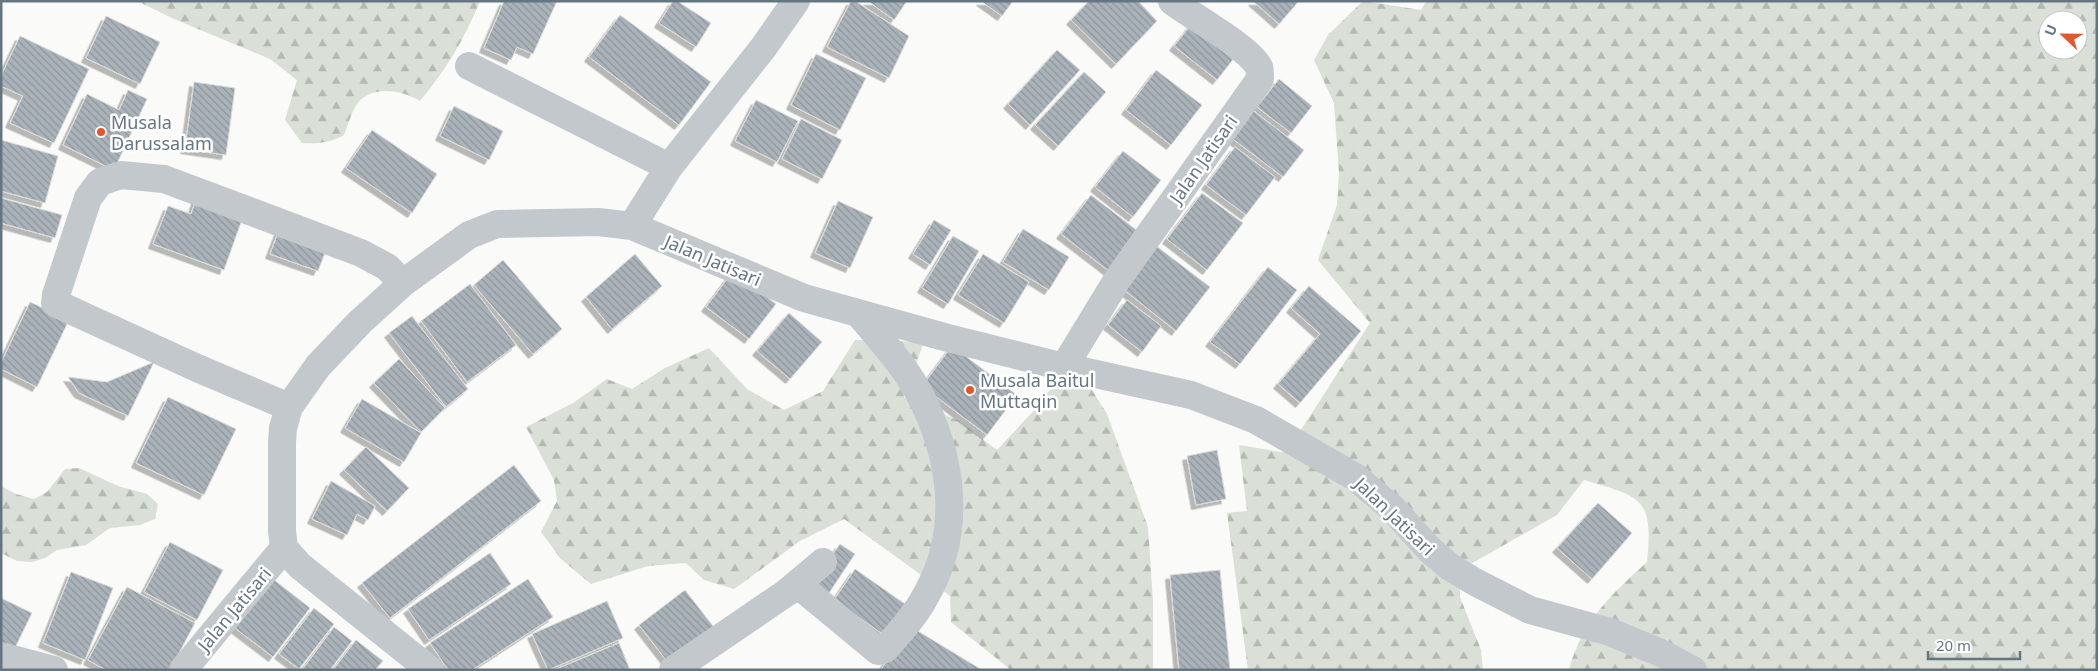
<svg xmlns="http://www.w3.org/2000/svg" width="2098" height="671" viewBox="0 0 2098 671" font-family="'Noto Sans',sans-serif">
	<style>
		.forest { fill: url(#forest-firs); fill-rule: evenodd }
		.building { fill: url(#building-back-hatch); stroke: #dcdcda; filter: url(#shadow) }
		.lines { fill: none; stroke-linecap: round; stroke-linejoin: round }
		.minor { stroke: #c3c8cc; stroke-width: 28 }
		.poi-dot { fill: #e4572e; stroke: #fff; stroke-width: 2 }
		.labels { text-anchor: middle; dominant-baseline: central; stroke-width: 5; stroke-linejoin: round; paint-order: stroke }
		.poi-label { font-size: 18px; fill: #657683; stroke: #fff; text-anchor: start }
		.street-label { font-size: 18px; fill: #657683; stroke: #fff }
	</style>
	<defs>
		<pattern id="forest-firs" width="22" height="20" patternUnits="userSpaceOnUse" patternTransform="scale(1.25)"><rect width="22" height="20" fill="#dadfd7"/><path d="M5 1l3.5 6h-7zM16 11l3.5 6h-7z" fill="#b4b9b4"/></pattern>
		<pattern id="building-back-hatch" width="6" height="6" patternUnits="userSpaceOnUse" patternTransform="scale(1.25)"><rect width="6" height="6" fill="#aab3b9"/><path d="M-1 5l2 2M0 0l6 6M5-1l2 2" fill="none" stroke="#8e969c"/></pattern>
		<filter id="shadow"><feDropShadow dx="-4.5" dy="4.5" stdDeviation="0" flood-color="#0004"/></filter>
	</defs>
	<rect width="100%" height="100%" fill="#fafaf8"/>
	<path class="forest" d="M 137,1 L 480,1 C 465,38 446,70 420,101 C 400,89 367,84 354,109 C 350,117 347,127 344,135 C 329,143 318,144 302,143 L 285,120 L 297,80 L 270,59 L 172,18 Z
		M 1363,1 L 1421,10 L 1426,1 L 2097,1 L 2097,670 L 1569,670 C 1582,621 1611,595 1647,562 C 1654,496 1640,497 1584,480 L 1557,515 L 1460,570 L 1460,597 L 1481,650 L 1483,670 L 1248,670 L 1227,513 L 1247,511 L 1239,445 L 1286,453 L 1370,323 L 1318,260 L 1337,205 L 1339,173 L 1334,103 L 1314,60 L 1328,35 ZM 2048,20 L 2078,20 L 2078,50 L 2048,50 Z
		M 855,340 L 924,342 L 904,397 L 959,421 L 997,450 L 1038,406 L 1062,373 L 1090,387 L 1107,414 L 1148,527 L 1153,602 L 1153,670 L 1011,670 L 951,622 L 950,596 L 844,519 L 800,541 L 734,589 L 704,580 L 686,563 L 648,566 L 591,584 L 561,559 L 541,532 L 557,501 L 554,480 L 526,427 L 573,403 L 607,379 L 632,389 L 665,368 L 709,348 L 747,389 L 784,410 L 823,391 Z
		M 79,468 L 118,486 L 147,494 L 158,504 L 155,519 L 140,525 L 110,528 L 86,545 L 57,550 L 45,558 L 32,562 L 17,561 L 1,553 L 1,486 L 16,494 L 34,499 L 47,492 L 65,469 Z"/>
	<path class="building" d="M 504,1 L 557,1 L 533,54 L 517,47 L 511,60 L 484,48 Z
		M 673,1 L 677,1 L 711,23 L 696,47 L 659,23 Z
		M 851,1 L 855,1 L 909,36 L 889,78 L 827,47 Z
		M 868,1 L 907,1 L 894,20 Z
		M 981,1 L 1013,1 L 1002,16 Z
		M 1089,1 L 1138,1 L 1157,21 L 1116,64 L 1071,20 Z
		M 1253,1 L 1299,1 L 1279,24 Z
		M 620,15 L 711,82 L 679,125 L 589,57 Z
		M 106,16 L 160,42 L 140,84 L 86,58 Z
		M 1195,20 L 1238,53 L 1217,80 L 1174,46 Z
		M 20,36 L 89,69 L 54,143 L 10,123 L 23,96 L 1,86 L 1,76 Z
		M 1057,50 L 1080,70 L 1030,125 L 1008,104 Z
		M 816,54 L 866,78 L 840,130 L 791,105 Z
		M 1156,70 L 1202,105 L 1171,145 L 1126,110 Z
		M 1084,72 L 1106,92 L 1058,146 L 1035,125 Z
		M 1279,79 L 1312,106 L 1291,133 L 1257,107 Z
		M 194,82 L 235,88 L 226,155 L 185,149 Z
		M 128,90 L 147,99 L 114,170 L 63,145 L 87,94 L 119,110 Z
		M 756,100 L 798,121 L 777,162 L 735,141 Z
		M 1246,105 L 1304,150 L 1283,177 L 1225,133 Z
		M 454,106 L 503,131 L 489,160 L 440,136 Z
		M 801,119 L 842,140 L 822,179 L 782,159 Z
		M 372,130 L 437,174 L 412,213 L 346,168 Z
		M 1,140 L 58,156 L 45,203 L 1,191 Z
		M 1235,147 L 1275,177 L 1246,215 L 1206,185 Z
		M 1123,151 L 1161,180 L 1133,217 L 1095,187 Z
		M 1202,193 L 1243,223 L 1207,270 L 1167,239 Z
		M 198,194 L 245,211 L 224,270 L 153,244 L 168,206 L 191,214 Z
		M 1091,195 L 1139,232 L 1109,271 L 1061,234 Z
		M 1,198 L 62,215 L 55,238 L 1,223 Z
		M 838,201 L 873,217 L 850,268 L 815,253 Z
		M 934,220 L 951,230 L 930,265 L 913,254 Z
		M 280,228 L 328,245 L 318,271 L 270,254 Z
		M 1023,229 L 1069,257 L 1049,290 L 1003,262 Z
		M 953,236 L 979,251 L 948,304 L 922,288 Z
		M 1151,242 L 1210,287 L 1176,331 L 1118,285 Z
		M 635,254 L 662,286 L 612,329 L 586,297 Z
		M 983,254 L 1029,282 L 1004,323 L 958,295 Z
		M 503,260 L 562,329 L 533,354 L 474,285 Z
		M 1268,267 L 1297,290 L 1240,364 L 1210,342 Z
		M 733,271 L 776,304 L 749,339 L 706,307 Z
		M 470,284 L 516,345 L 467,382 L 421,321 Z
		M 1309,286 L 1361,331 L 1300,403 L 1278,384 L 1320,334 L 1291,308 Z
		M 1127,300 L 1161,326 L 1142,352 L 1108,325 Z
		M 30,302 L 69,320 L 37,387 L 1,369 L 1,363 Z
		M 789,313 L 822,342 L 790,379 L 757,351 Z
		M 412,316 L 468,389 L 446,407 L 389,333 Z
		M 952,346 L 1017,395 L 987,435 L 922,386 Z
		M 399,359 L 445,408 L 421,432 L 374,383 Z
		M 154,362 L 128,416 L 79,393 L 68,377 L 107,382 Z
		M 168,397 L 236,429 L 204,495 L 136,463 Z
		M 362,399 L 421,433 L 404,462 L 345,428 Z
		M 366,447 L 409,488 L 387,511 L 344,470 Z
		M 1217,450 L 1226,499 L 1196,505 L 1187,456 Z
		M 514,465 L 541,501 L 390,618 L 362,583 Z
		M 331,481 L 375,506 L 368,520 L 357,514 L 347,535 L 312,519 Z
		M 1598,503 L 1632,533 L 1592,579 L 1557,548 Z
		M 170,542 L 223,570 L 197,620 L 144,592 Z
		M 840,544 L 855,554 L 829,593 L 813,583 Z
		M 490,553 L 511,584 L 429,640 L 408,609 Z
		M 855,569 L 905,604 L 884,635 L 834,600 Z
		M 1220,570 L 1230,670 L 1179,670 L 1170,575 Z
		M 71,572 L 113,588 L 85,660 L 43,643 Z
		M 273,579 L 310,608 L 273,657 L 235,628 Z
		M 528,579 L 553,617 L 472,670 L 448,670 L 430,643 Z
		M 127,587 L 195,623 L 170,670 L 106,670 L 88,660 Z
		M 685,590 L 716,630 L 670,665 L 639,625 Z
		M 1,598 L 32,613 L 11,656 L 1,652 Z
		M 607,601 L 623,638 L 548,670 L 532,634 Z
		M 314,608 L 334,624 L 299,669 L 279,654 Z
		M 908,625 L 982,670 L 881,670 Z
		M 334,627 L 352,641 L 330,670 L 302,670 Z
		M 356,640 L 383,661 L 375,670 L 333,670 Z
		M 619,643 L 630,670 L 554,670 Z"/>
	<g class="lines">
		<path class="minor" d="M 469,66 L 669,167
			M 632,226 L 669,167 L 763,48 L 796,1
			M 1064,367 L 1117,280 L 1260,79 C 1260,75 1260,71 1259,67 C 1247,46 1193,17 1172,1
			M 289,407 L 197,368 L 55,303 L 56,295 L 88,198 L 100,182 L 121,175 L 164,179 L 361,253 L 387,267 L 403,283
			M 797,584 L 878,651 L 885,649 C 899,633 915,616 925,597 C 963,532 953,458 919,393 C 903,364 880,339 859,314
			M 1,656 L 54,670
			M 183,670 L 284,548
			M 430,670 L 300,566 L 284,548 L 282,531 L 282,442 L 283,428 L 289,407 L 318,366 L 360,322 L 403,283 L 469,235 L 497,224 L 598,222 L 632,226 L 804,298 L 948,338 L 1064,367 L 1191,395 L 1256,420 L 1355,477 L 1392,508 L 1430,550 L 1450,567 L 1475,582 L 1530,610 L 1610,632 L 1663,654 L 1693,670
			M 673,670 L 786,593 L 823,562"/>
	</g>
	<g class="poi-dot">
		<circle cx="101" cy="132" r="5"/>
		<circle cx="970" cy="390" r="5"/>
	</g>
	<g class="labels">
		<g class="poi-label">
			<text x="111" y="122">Musala<tspan x="111" dy="21">Darussalam</tspan></text>
			<text x="980" y="380">Musala Baitul<tspan x="980" dy="21">Muttaqin</tspan></text>
		</g>
		<g class="street-label">
			<text transform="translate(1203 159) rotate(-55)">Jalan Jatisari</text>
			<text transform="translate(713 260) rotate(23)">Jalan Jatisari</text>
			<text transform="translate(1395 516) rotate(44)">Jalan Jatisari</text>
			<text transform="translate(234 609) rotate(-50)">Jalan Jatisari</text>
		</g>
	</g>
	<rect width="2098" height="671" fill="none" stroke="#657683" stroke-width="5"/>
	<g transform="translate(2063 35) rotate(292)"><circle r="24" fill="#ffffff" stroke="#c1c8cd"/>
	<path d="M0-4L9 19L0 12L-9 19Z" fill="#e4572e"/>
	<text y="-8" font-size="14" font-weight="bold" text-anchor="middle" fill="#657683">U</text>
	</g>
	<path d="M1928 651v8h92v-8" fill="none" stroke="#657683" stroke-width="2.5"/>
	<text x="1936" y="651" font-size="15" fill="#657683" stroke="#ffffff" stroke-width="4" paint-order="stroke">20 m</text>
</svg>
